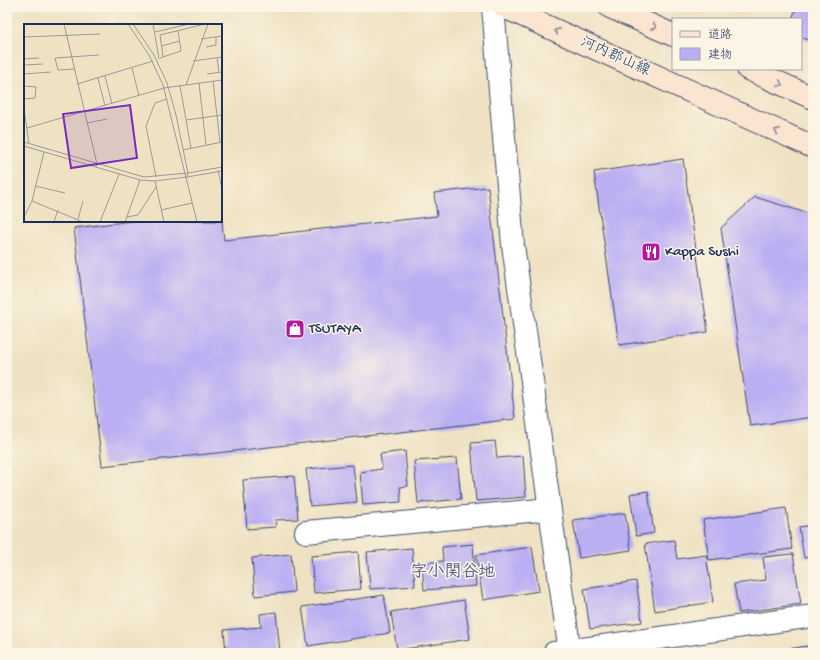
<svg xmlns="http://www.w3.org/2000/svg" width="820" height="660" viewBox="0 0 820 660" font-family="'Gochi Hand','Klee One',sans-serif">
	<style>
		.building { fill: #bbaff3 }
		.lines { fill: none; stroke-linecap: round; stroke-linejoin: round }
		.minor-casing { stroke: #3b4a6d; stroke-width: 24 }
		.secondary-casing { stroke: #3b4a6d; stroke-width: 24 }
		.minor { stroke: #fff; stroke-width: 22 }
		.secondary { stroke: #fce5d0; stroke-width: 22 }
		.oneway { stroke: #8c8a97 }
		.labels { text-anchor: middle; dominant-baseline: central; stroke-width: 3; stroke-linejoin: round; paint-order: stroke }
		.street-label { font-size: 15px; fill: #1b2f5e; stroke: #fcf5e5 }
		.poi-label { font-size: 15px; fill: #1b2f5e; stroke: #fcf5e5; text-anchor: start }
		.quarter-label { font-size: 17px; font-weight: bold; fill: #535c92; stroke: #fcf5e5 }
		.inset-road { fill: none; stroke: #9a9a9a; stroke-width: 1 }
		.view { fill: #7b2cbf; fill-opacity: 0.15; stroke: #7b2cbf; stroke-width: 2 }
		.inset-edge { fill: none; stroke: #1b2f5e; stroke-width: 2 }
	</style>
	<rect width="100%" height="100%" fill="#fcf5e5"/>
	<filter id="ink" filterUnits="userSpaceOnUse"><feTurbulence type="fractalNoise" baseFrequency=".025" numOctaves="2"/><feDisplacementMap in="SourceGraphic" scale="8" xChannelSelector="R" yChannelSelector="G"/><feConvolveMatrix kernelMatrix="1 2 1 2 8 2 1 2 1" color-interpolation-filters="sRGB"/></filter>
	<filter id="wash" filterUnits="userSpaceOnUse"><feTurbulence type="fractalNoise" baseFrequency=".012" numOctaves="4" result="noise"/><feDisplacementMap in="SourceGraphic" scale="16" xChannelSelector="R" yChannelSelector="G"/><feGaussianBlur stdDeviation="0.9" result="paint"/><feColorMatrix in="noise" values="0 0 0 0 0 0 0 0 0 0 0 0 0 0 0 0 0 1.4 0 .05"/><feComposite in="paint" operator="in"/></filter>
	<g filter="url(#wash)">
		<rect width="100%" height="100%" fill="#efe2c2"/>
		<g id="blocks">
			<path class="building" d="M 797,7 L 813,7 L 813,42 L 801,37 L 801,19 L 792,19 Z
				M 683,159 L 708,332 L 619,345 L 594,172 Z
				M 488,187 L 515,419 L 102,466 L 74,228 L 132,221 L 222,221 L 224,240 L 437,216 L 434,193 Z
				M 755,197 L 813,215 L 813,417 L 750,426 L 721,228 Z
				M 495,441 L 497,458 L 523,456 L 526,497 L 476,501 L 471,443 Z
				M 405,451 L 408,486 L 400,487 L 401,502 L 363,505 L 360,472 L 382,469 L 380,454 Z
				M 457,458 L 461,499 L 418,503 L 414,461 Z
				M 353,465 L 357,502 L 310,506 L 306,469 Z
				M 294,476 L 298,519 L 275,520 L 276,527 L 247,529 L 243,480 Z
				M 648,491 L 654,533 L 636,536 L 630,494 Z
				M 786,508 L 792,549 L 709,560 L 703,520 Z
				M 625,513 L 631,550 L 579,558 L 573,520 Z
				M 813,525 L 813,556 L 804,558 L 799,527 Z
				M 674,540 L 677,559 L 706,555 L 713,602 L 655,611 L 645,544 Z
				M 473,544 L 476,586 L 424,590 L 422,563 L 443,561 L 442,547 Z
				M 532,547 L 539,591 L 483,600 L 476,555 Z
				M 412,548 L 415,586 L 370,589 L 367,552 Z
				M 358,552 L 361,589 L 314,593 L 311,556 Z
				M 291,554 L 294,592 L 255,596 L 252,558 Z
				M 793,554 L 801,604 L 739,613 L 734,584 L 766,580 L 763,557 Z
				M 636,581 L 642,622 L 590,629 L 584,589 Z
				M 384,595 L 390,633 L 308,646 L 302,607 Z
				M 464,600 L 470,639 L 397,650 L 391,612 Z
				M 276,612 L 280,653 L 226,653 L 224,630 L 261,627 L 260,614 Z
				M 813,645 L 813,653 L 769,653 L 769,652 Z"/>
		</g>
	</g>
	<g filter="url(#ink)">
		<use href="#blocks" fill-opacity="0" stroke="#3b4a6d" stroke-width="1"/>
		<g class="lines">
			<defs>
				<path id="minor" d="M 493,7 L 513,245 L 570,653
					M 306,532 L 550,509
					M 554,653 L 813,616"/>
				<path id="secondary" d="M 504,7 L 813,147
					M 610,7 L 673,35
					M 748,69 L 813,98"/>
			</defs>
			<use href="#minor" class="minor-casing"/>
			<use href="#secondary" class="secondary-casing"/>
			<use href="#minor" class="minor"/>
			<use href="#secondary" class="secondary"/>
		</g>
		<defs><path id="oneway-chevron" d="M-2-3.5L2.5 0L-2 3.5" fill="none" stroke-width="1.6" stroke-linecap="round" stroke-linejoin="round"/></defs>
		<g class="oneway">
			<use href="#oneway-chevron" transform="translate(654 27) rotate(24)"/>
			<use href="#oneway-chevron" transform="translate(557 31) rotate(-156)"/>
			<use href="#oneway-chevron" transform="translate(780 84) rotate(24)"/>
			<use href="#oneway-chevron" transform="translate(777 131) rotate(-156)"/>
		</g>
	</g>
	<defs>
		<symbol id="restaurant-square" viewBox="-11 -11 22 22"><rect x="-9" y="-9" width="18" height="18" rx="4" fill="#b5179e" stroke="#fcf5e5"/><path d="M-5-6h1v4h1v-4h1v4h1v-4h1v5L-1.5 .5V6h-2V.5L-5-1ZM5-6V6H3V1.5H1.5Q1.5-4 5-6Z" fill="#fff"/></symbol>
		<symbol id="shop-square" viewBox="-11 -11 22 22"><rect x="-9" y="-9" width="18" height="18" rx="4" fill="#b5179e" stroke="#fcf5e5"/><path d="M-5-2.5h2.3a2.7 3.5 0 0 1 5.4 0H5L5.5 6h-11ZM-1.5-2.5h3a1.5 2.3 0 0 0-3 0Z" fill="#fff"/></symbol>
	</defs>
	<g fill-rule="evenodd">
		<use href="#restaurant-square" x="640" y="241" width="22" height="22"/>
		<use href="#shop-square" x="284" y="318" width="22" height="22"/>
	</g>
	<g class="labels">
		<g class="street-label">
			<text transform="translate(615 57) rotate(24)">河内郡山線</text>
		</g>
		<g class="poi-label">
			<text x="665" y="252">Kappa Sushi</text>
			<text x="309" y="329">TSUTAYA</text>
		</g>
		<g class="quarter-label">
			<text x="453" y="573">字小関谷地</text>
		</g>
	</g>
	<g transform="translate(24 24)">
		<rect width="198" height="198" fill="#efe2c2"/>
		<path class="inset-road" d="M 40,0 L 73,140 L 72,143M 104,0 L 125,31 L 139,61 L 173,198M 109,0 L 130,31 L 143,59 L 152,91 L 164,149 L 163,153M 129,0 L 135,35M 131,8 L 165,0M 0,13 L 76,10M 177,15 L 198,12M 137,22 L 156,17M 182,23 L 192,21 L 192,13M 139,32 L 136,11 L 177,1M 136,34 L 157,27 L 154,7M 193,34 L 195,48M 0,35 L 15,34M 169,37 L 198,33M 0,41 L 19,40M 108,44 L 115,72M 50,45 L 34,46 L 31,34 L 75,31M 0,50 L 27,48M 183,50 L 198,48M 81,52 L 88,80M 74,54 L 81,82M 189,57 L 196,118M 175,59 L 182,121M 53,60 L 129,37M 162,61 L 184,0M 0,62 L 12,63 L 11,74 L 0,75M 156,62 L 167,124M 0,85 L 5,120M 162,96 L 198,91M 63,99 L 83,95M 3,104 L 140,64 L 198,56M 0,118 L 120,153 L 164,149M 0,122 L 116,156 L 131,157 L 163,153M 159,126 L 198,118M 194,146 L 198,165M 164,149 L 198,143M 132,153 L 122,102 L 131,79 L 143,75M 163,153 L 198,147M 131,157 L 140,198M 11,162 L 41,169M 8,177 L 59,198M 137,186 L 168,179M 0,193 L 8,177 L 20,128M 103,193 L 114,191 L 132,163M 54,195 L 59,177M 30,198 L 34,186M 76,198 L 95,150M 101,198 L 116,156"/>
		<path class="view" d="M 106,81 L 113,134 L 47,144 L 39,90 Z"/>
		<rect width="198" height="198" class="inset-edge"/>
	</g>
	<rect width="820" height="660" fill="none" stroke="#fcf5e5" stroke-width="24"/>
	<rect x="672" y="18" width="130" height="52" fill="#fcf5e5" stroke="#a2a6af"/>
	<rect x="680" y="31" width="20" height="6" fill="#fce5d0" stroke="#a2a6af"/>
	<text x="708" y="38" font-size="12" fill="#1b2f5e">道路</text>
	<rect x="680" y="48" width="20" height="12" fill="#bbaff3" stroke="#a2a6af"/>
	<text x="708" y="58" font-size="12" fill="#1b2f5e">建物</text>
</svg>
